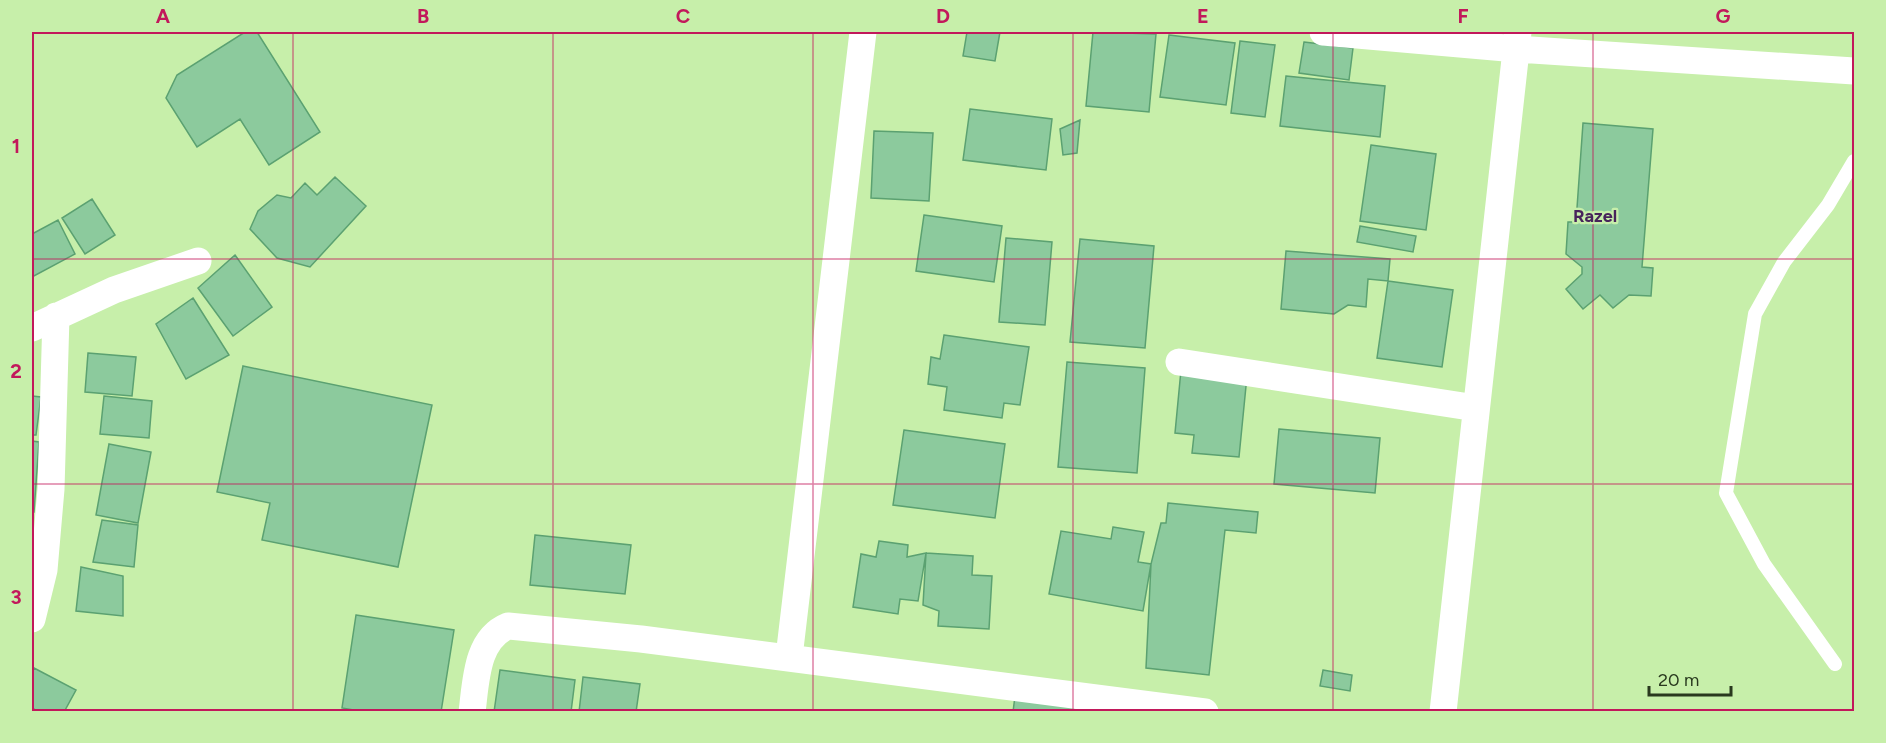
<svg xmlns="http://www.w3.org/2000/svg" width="1886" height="743" viewBox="0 0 1886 743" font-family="Figtree,sans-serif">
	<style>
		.building { fill: #8cca9d; stroke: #5ba171; stroke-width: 1.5 }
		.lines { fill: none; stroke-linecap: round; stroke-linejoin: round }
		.service { stroke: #fff; stroke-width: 14 }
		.minor { stroke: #fff; stroke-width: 27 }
		.grid { fill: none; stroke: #c2185b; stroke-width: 1.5; stroke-opacity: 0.55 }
		.labels { text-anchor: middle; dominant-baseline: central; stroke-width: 4.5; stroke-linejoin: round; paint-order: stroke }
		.quarter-label { font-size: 18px; font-weight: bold; fill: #48245b; stroke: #c7efaa }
		.neatline { fill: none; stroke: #c2185b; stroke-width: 2 }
		.grid-label { font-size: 20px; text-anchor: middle; font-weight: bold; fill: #c2185b }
	</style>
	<rect width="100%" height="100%" fill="#c7efaa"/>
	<path class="building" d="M 245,32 L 257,32 L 320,132 L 269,165 L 240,119 L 197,147 L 166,98 L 177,75 Z
		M 967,32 L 1000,32 L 995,61 L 963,56 Z
		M 1093,32 L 1156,34 L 1149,112 L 1086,106 Z
		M 1169,35 L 1235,43 L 1226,105 L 1160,97 Z
		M 1240,41 L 1275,45 L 1265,117 L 1231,113 Z
		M 1304,42 L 1353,48 L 1349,80 L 1299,73 Z
		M 1286,76 L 1385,86 L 1380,137 L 1280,126 Z
		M 970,109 L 1052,119 L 1046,170 L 963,160 Z
		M 1080,120 L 1077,153 L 1063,155 L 1060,129 Z
		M 1583,123 L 1653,129 L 1642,267 L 1653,268 L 1651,296 L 1629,295 L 1613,308 L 1600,295 L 1583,309 L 1566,289 L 1582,274 L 1582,267 L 1566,254 L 1568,222 L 1576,222 Z
		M 874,131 L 933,133 L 929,201 L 871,198 Z
		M 1371,145 L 1436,154 L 1426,230 L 1360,221 Z
		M 335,177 L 366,206 L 310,267 L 277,258 L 250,229 L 258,211 L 277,195 L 291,198 L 305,183 L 317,195 Z
		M 92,199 L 115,235 L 85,254 L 62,218 Z
		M 924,215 L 1002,226 L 994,282 L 916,271 Z
		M 58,220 L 75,254 L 32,277 L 32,234 Z
		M 1360,226 L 1416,236 L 1413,252 L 1357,242 Z
		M 1006,238 L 1052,242 L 1045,325 L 999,322 Z
		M 1080,239 L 1154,246 L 1145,348 L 1070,342 Z
		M 1286,251 L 1390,259 L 1388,281 L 1368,279 L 1366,307 L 1348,305 L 1334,314 L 1281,309 Z
		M 235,255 L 272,307 L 233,336 L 198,288 Z
		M 1388,281 L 1453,290 L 1442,367 L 1377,358 Z
		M 193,298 L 229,355 L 186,379 L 156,324 Z
		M 944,335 L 1029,347 L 1020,405 L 1004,403 L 1002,418 L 944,410 L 947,387 L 928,384 L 931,357 L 940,359 Z
		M 88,353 L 136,357 L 132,396 L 85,392 Z
		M 1067,362 L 1145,368 L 1137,473 L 1058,467 Z
		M 243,366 L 432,405 L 398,567 L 262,540 L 270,503 L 217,492 Z
		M 1181,370 L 1247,376 L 1239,457 L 1192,453 L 1194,435 L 1175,433 Z
		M 32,396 L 41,397 L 36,435 L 32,435 Z
		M 104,396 L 152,401 L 149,438 L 100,434 Z
		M 1279,429 L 1380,438 L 1375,493 L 1274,484 Z
		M 904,430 L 1005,444 L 995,518 L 893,505 Z
		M 32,441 L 39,442 L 34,512 L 32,512 Z
		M 109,444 L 151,452 L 138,523 L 96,515 Z
		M 1168,503 L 1258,512 L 1256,533 L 1225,530 L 1209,675 L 1146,668 L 1151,564 L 1161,523 L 1166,523 Z
		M 102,520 L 138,525 L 134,567 L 93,562 Z
		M 1113,527 L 1144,532 L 1138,562 L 1151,564 L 1143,611 L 1049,594 L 1061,531 L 1111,539 Z
		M 535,535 L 631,545 L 625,594 L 530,585 Z
		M 879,541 L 908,545 L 907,557 L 926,553 L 918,601 L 900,599 L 898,614 L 853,607 L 861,554 L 876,557 Z
		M 926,553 L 973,556 L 972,575 L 992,576 L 989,629 L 938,626 L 939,611 L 923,605 Z
		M 81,567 L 123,576 L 123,616 L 76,611 Z
		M 356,615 L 454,630 L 441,712 L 365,712 L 342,708 Z
		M 34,668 L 76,690 L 64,712 L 39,712 L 32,708 L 32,673 Z
		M 500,670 L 575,680 L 571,712 L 494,712 Z
		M 1323,670 L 1352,675 L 1350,691 L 1320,686 Z
		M 583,677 L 640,684 L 636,712 L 579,712 Z
		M 1015,696 L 1108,712 L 1013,712 Z"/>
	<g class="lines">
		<path class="service" d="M 1835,664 L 1764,564 L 1726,493 L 1755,314 L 1784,262 L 1828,205 L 1854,161"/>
		<path class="minor" d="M 1323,32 L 1517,49 L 1854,71
			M 32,328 L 114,290 L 198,261
			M 1179,362 L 1476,408
			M 32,619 L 44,570 L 51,489 L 56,316
			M 789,657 L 863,32
			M 472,712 C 476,682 476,639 508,626 L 641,639 L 1205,712
			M 1443,712 L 1518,32"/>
	</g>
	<path class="grid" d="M 293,32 L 293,712M 553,32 L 553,712M 813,32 L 813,712M 1073,32 L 1073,712M 1333,32 L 1333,712M 1593,32 L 1593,712M 32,259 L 1854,259M 32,484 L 1854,484"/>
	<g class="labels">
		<g class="quarter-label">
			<text x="1595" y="216">Razel</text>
		</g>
	</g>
	<rect width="1886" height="743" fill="none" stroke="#c7efaa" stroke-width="66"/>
	<path d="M1649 686v9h82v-9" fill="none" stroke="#29391e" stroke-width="3"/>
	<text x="1658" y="686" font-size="18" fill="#29391e" stroke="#c7efaa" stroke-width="4.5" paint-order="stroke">20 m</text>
	<rect x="33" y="33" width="1820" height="677" class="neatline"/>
	<g class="grid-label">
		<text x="163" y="23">A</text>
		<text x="423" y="23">B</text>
		<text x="683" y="23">C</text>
		<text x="943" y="23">D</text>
		<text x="1203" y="23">E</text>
		<text x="1463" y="23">F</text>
		<text x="1723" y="23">G</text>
		<text x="16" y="153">1</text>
		<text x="16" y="378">2</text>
		<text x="16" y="604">3</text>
	</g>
</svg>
